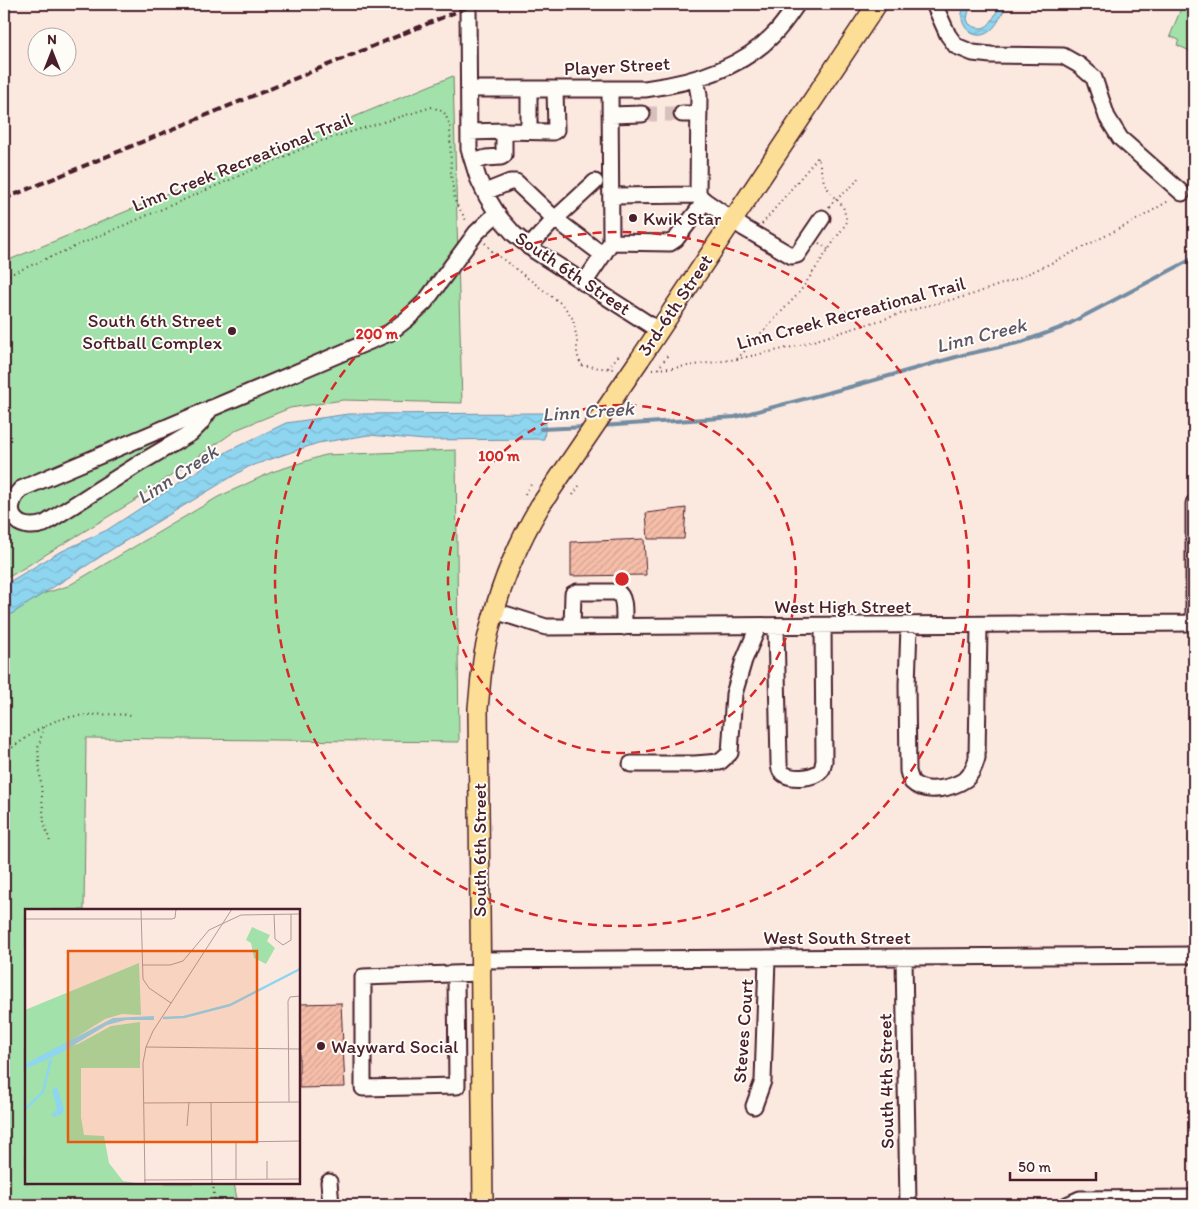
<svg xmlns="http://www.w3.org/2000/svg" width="1198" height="1209" viewBox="0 0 1198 1209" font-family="Itim,sans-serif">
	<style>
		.green { fill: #a2e1a9; stroke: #76806a }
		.water { fill: url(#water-waves); stroke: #738ca1 }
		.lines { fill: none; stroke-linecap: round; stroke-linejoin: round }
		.stream { stroke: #738ca1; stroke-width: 4 }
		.building { fill: url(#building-hatch); stroke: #4a1f2b }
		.minor-tunnel { stroke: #d8c1bc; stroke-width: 15; stroke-dasharray: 15 8; stroke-linecap: butt }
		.minor-casing { stroke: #4a1f2b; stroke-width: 19 }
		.major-casing { stroke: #4a1f2b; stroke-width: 22 }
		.path { stroke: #4a1f2b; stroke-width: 2; stroke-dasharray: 1 4; stroke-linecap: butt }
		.minor { stroke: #fdfcf7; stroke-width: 15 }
		.major { stroke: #fdde96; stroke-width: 19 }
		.rail { stroke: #4a1f2b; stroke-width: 4; stroke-dasharray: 8 4; stroke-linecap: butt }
		.major-bridge-casing { stroke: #4a1f2b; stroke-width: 22; stroke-linecap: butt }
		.major-bridge { stroke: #fdde96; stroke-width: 19 }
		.ring { fill: none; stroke: #d62828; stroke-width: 2.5; stroke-dasharray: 9 6 }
		.poi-dot { fill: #4a1f2b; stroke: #fdfcf7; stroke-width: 2 }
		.labels { text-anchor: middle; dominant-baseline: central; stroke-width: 4; stroke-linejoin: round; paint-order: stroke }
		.street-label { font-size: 19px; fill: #4a1f2b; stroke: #fdfcf7 }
		.poi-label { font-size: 19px; fill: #4a1f2b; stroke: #fdfcf7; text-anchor: start }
		.water-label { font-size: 20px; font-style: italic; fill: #5e5666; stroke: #fdfcf7 }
		.inset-river { fill: none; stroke: #8ed5f0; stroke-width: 2.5 }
		.inset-road { fill: none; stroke: #b49898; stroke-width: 1 }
		.view { fill: #e8590c; fill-opacity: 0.15; stroke: #e8590c; stroke-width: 2.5 }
		.inset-edge { fill: none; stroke: #4a1f2b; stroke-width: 2.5 }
		.centre { fill: #d62828; stroke: #fdfcf7; stroke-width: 2.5 }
		.ring-label { font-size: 15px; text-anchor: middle; font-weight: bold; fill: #d62828; stroke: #fdfcf7; stroke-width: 4; stroke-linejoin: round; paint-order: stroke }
	</style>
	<defs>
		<pattern id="water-waves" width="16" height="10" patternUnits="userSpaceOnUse" patternTransform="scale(1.25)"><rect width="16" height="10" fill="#8ed5f0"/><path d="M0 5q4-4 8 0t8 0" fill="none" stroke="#7cb6ce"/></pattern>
		<pattern id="building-hatch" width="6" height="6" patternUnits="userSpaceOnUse" patternTransform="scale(1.25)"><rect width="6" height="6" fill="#f5bea9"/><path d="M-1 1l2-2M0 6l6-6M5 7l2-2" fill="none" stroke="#d4a392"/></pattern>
	</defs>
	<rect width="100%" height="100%" fill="#fbe9e0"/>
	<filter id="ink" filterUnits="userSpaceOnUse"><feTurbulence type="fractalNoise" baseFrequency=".02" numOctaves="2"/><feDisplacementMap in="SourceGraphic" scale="10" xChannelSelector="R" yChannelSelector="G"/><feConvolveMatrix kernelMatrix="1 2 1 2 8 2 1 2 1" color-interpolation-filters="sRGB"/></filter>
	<g filter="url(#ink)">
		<path class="green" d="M 1177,4 L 1194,4 L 1194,53 L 1177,45 L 1179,40 L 1170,36 L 1182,6 Z
			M 453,76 L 462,403 L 343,400 L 290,408 L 238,429 L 134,501 L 4,580 L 4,262 Z
			M 456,450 L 459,742 L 86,738 L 84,910 L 26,910 L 26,1183 L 234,1183 L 238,1205 L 4,1205 L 4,606 L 68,586 L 218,497 L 272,472 L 325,455 Z"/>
		<path class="water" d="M 966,4 L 976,4 L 969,10 L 967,19 L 969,24 C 989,36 993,18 1000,4 L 1007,4 C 1002,13 998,25 990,31 C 973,45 953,21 966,4 Z
			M 547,413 L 544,439 L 425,440 L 369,435 L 318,443 L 248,467 L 117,546 L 4,619 L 4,585 L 56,554 L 107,530 L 228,451 L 286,423 L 348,414 Z"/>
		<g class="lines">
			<path class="stream" d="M 601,426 L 735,417 L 850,387 L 963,355 L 1022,342 L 1063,327 L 1194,258
				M 541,429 L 587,427"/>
		</g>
		<path class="building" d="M 686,508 L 684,539 L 648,539 L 646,513 Z
			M 644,539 L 646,575 L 571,576 L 571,542 Z
			M 341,1003 L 345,1087 L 299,1088 L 299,1004 Z"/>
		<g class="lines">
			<path class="minor-tunnel" d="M 642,114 L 682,114"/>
			<defs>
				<path id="minor" d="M 468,4 L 469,149 L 478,178 L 487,197 L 500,218 L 514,234 L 535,251 L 658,330
					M 934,4 L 948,35 L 956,46 L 973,53 L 991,55 L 1063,56 L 1079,65 L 1094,78 L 1107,117 L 1120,138 L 1182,193
					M 696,79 L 699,95 L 698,195 L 705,201
					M 469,89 L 645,89 C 691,83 741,69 774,34 C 783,25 790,14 797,4
					M 529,89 L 529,131
					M 682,114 L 699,114
					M 611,115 L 642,114
					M 469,132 L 504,131
					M 473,162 L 486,158 L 501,157 L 504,155 L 504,131 L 553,132 L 556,130 L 555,89
					M 485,192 L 510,182 L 516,182 L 555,219 L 595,182
					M 611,196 L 698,195
					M 611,242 L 670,243 L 676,239 L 705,201 L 744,228 L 792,256 L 797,255 L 822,218
					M 529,247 L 555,219 L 603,255 L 584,283
					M 603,255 L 611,242 L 610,89
					M 211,408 L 200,424 L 191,433 L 140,463 L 44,524 C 16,533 0,511 21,489 L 389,333 L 407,319 L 425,302 L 476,233 L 497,213
					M 495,611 L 546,627 L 1194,623
					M 1194,623 L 1194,503
					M 909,626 L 907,685 L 908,771 C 909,775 910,779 912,782 C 925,795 953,788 966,779 C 972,774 975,765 977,758 L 979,625
					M 572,627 L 573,594 L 577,592 L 617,592 C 627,598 623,617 624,627
					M 776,627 L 779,763 C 779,765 779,768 781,771 C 787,781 816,779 822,769 C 823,767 823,764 824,761 L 823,626
					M 631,764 L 695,764 L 720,762 L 730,753 L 734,694 L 744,660 L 758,627
					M 904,957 L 908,1205
					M 480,960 L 1194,955
					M 456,974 L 457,1086 L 363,1088 L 363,977 L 480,973
					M 754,1106 L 763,1081 L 767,958
					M 329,1182 L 331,1205
					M 1067,1205 L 1080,1199 L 1194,1198"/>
				<path id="major" d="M 640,359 L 877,4
					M 483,1205 L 478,708 C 480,690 481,672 484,654 C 494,603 513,551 540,506"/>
			</defs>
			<use href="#minor" class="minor-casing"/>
			<use href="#major" class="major-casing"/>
			<path class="path" d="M 829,207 C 837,196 852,190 858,178
				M 762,224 L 818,157
				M 485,243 L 492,251 L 563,305 L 573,319 L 577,340 L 577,354 L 581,365 L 600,368 L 614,369
				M 819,243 L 829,250
				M 4,277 L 318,142 L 432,107 L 444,112 L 450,125 L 451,175 L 455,201 L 467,222
				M 737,359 L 799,293 L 847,222 L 843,206 L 831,194 L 824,182 L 818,157
				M 608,368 L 619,355
				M 652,369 L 673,368 L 737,359 L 797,346 L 926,306 L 971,295 L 1016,279 L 1058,260 L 1142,217 L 1170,200
				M 658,369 L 668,355
				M 525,494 L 532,483
				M 573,495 L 581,483
				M 44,727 L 38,748 L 44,822 L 50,842
				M 4,753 C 20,743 35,730 53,722 C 71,713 112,714 133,715
				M 213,1183 L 215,1205"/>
			<use href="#minor" class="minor"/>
			<use href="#major" class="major"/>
			<path class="rail" d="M 4,199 L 475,4"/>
			<defs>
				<path id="major-bridge" d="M 540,506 L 640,359"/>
			</defs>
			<use href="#major-bridge" class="major-bridge-casing"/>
			<use href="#major-bridge" class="major-bridge"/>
		</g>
	</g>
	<g class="ring">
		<circle cx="622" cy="579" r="174"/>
		<circle cx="622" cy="579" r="347"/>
	</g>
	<g class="poi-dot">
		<circle cx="633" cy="218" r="5"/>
		<circle cx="232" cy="331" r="5"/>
		<circle cx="321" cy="1046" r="5"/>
	</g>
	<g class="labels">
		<g class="street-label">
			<text transform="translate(617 66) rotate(-3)">Player Street</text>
			<text transform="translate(242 162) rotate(-22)">Linn Creek Recreational Trail</text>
			<text transform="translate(573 273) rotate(34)">South 6th Street</text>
			<text transform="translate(675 305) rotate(-56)">3rd-6th Street</text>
			<text transform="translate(851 313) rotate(-15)">Linn Creek Recreational Trail</text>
			<text x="843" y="606">West High Street</text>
			<text transform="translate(479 850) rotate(-90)">South 6th Street</text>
			<text x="837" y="937">West South Street</text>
			<text transform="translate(743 1031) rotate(-86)">Steves Court</text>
			<text transform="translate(886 1081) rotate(-91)">South 4th Street</text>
		</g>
		<g class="poi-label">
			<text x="643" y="218">Kwik Star</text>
			<text x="222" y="320" text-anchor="end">South 6th Street<tspan x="222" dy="22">Softball Complex</tspan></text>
			<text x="331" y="1046">Wayward Social</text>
		</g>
		<g class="water-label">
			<text transform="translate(981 335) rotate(-14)">Linn Creek</text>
			<text transform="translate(588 411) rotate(-4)">Linn Creek</text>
			<text transform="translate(177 474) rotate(-33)">Linn Creek</text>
		</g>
	</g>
	<g transform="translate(25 909)">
		<rect width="275" height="275" fill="#fbe9e0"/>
		<path d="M 227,18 L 245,26 L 242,32 L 250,39 L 241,55 L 229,49 L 226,34 L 221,31 ZM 114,54 L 116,106 L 97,105 L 80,110 L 31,141 L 53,135 L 86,117 L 115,113 L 115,159 L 56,159 L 56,208 L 59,226 L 79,227 L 84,254 L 98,272 L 117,275 L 0,275 L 0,159 L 8,153 L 0,155 L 0,101 Z" fill="#a2e1a9"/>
		<path d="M 129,107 L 129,111 L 101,111 L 82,116 L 34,145 L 0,160 L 0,155 L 88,109 ZM 32,178 L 39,200 L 37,205 L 29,208 L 26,206 L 32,200 L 27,181 Z" fill="#8ed5f0"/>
		<path class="inset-river" d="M 138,109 L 159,108 L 205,96 L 275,60M 0,200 L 18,183 L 26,150"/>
		<path class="inset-road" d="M 116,0 L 118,70 L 124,79 L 146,94M 249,5 L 250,30 L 258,36 L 266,31 L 266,5M 0,10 L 147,10 L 150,9 L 151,0M 117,56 L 145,56 L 158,52 L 184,21 L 216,6 L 275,5M 121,138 L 275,140M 186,193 L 187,275M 264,193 L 263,92 L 265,88 L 275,87M 119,194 L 275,193M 162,217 L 164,193M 211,270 L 211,233 L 275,232M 242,270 L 242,252M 119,271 L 275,270M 120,275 L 118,154 L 121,138 L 128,122 L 207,0"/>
		<path class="view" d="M 43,42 L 232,42 L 232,233 L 43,233 Z"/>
		<rect width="275" height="275" class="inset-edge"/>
	</g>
	<circle cx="622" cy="579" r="8" class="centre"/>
	<g class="ring-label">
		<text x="377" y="339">200 m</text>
		<text x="499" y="461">100 m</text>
	</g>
	<rect width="1198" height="1209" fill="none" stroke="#fdfcf7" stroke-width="20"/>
	<rect x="10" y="10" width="1178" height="1189" fill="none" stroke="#4a1f2b" stroke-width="2" filter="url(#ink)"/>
	<g transform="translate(52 52)"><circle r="24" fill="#fdfcf7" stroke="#b5a4a5"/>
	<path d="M0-4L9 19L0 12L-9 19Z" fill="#4a1f2b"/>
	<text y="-8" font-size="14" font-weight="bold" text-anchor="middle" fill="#4a1f2b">N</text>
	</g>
	<path d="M1010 1172v8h86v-8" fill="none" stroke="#4a1f2b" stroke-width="2.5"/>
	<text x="1018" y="1172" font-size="15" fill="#4a1f2b" stroke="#fdfcf7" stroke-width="4" paint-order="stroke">50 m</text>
</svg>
